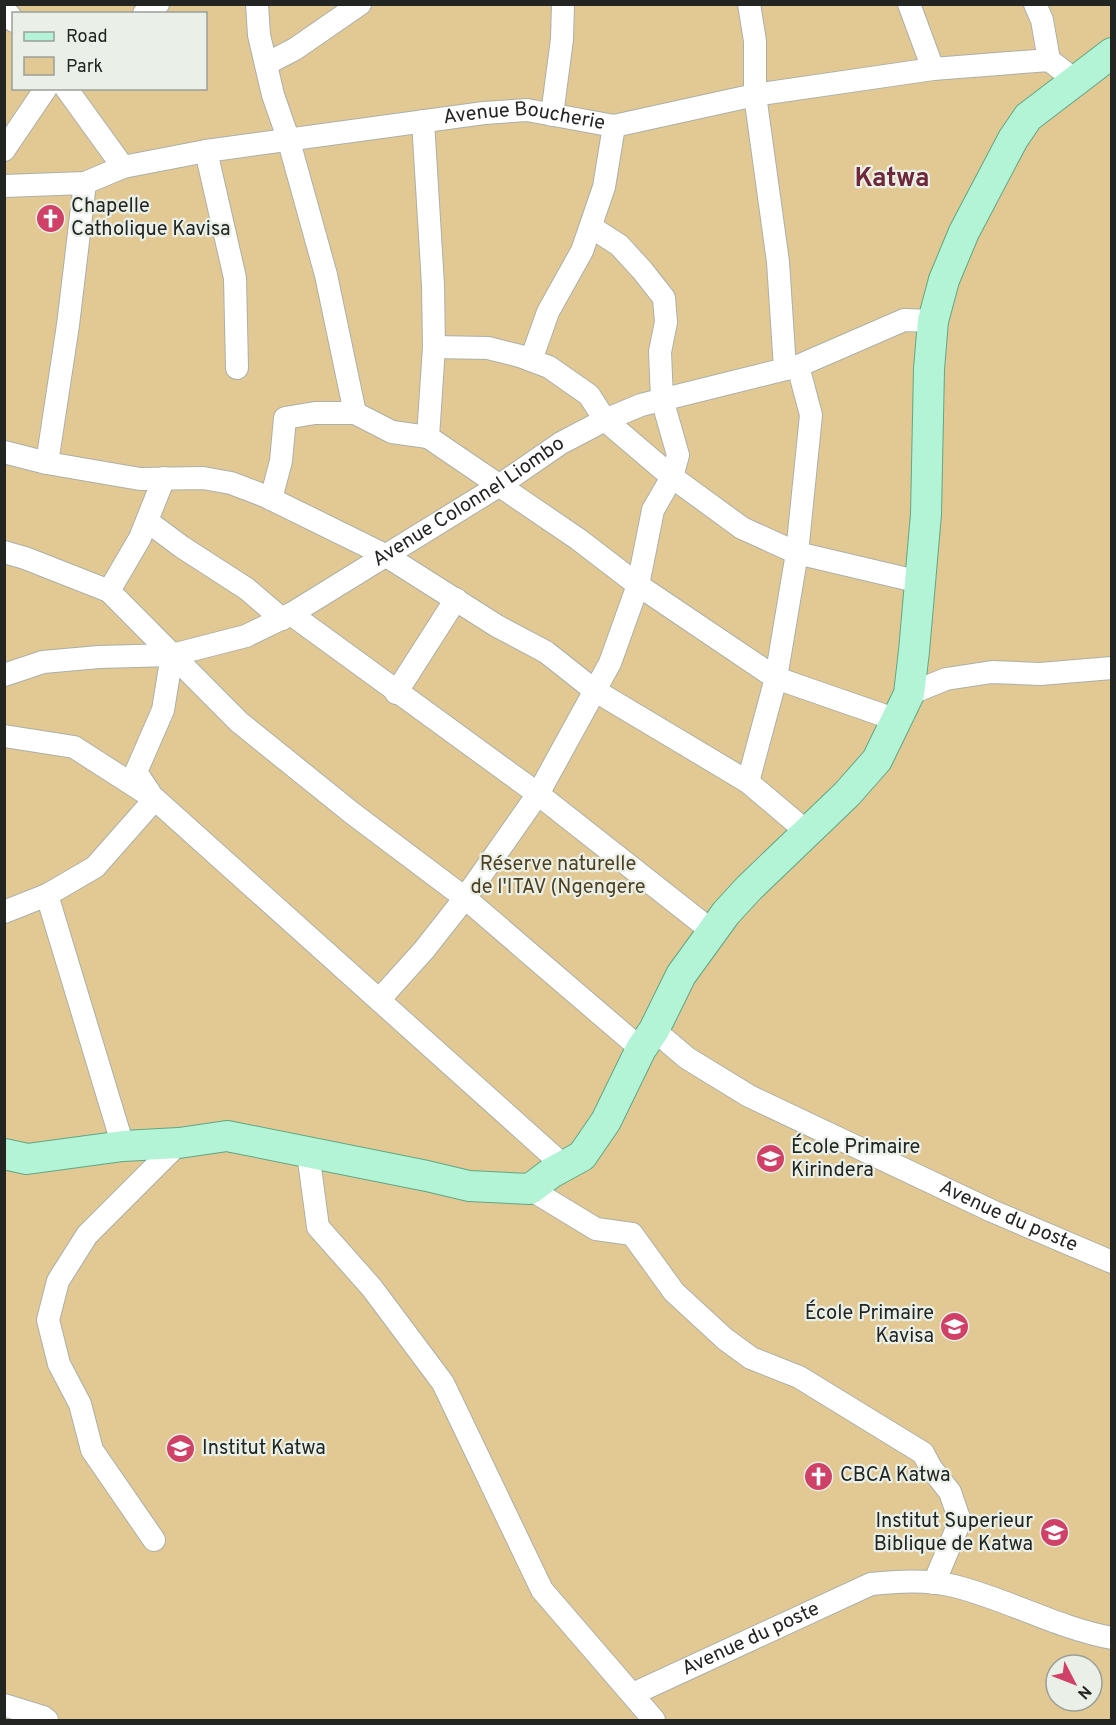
<svg xmlns="http://www.w3.org/2000/svg" width="1116" height="1725" viewBox="0 0 1116 1725" font-family="Overpass,sans-serif">
	<style>
		.green { fill: #e2c994; fill-rule: evenodd }
		.lines { fill: none; stroke-linecap: round; stroke-linejoin: round }
		.minor-casing { stroke: #abb0a8; stroke-width: 24 }
		.major-casing { stroke: #5fa785; stroke-width: 32 }
		.minor { stroke: #fff; stroke-width: 22 }
		.major { stroke: #b3f4d6; stroke-width: 30 }
		.labels { text-anchor: middle; dominant-baseline: central; stroke-width: 4.5; stroke-linejoin: round; paint-order: stroke }
		.street-label { font-size: 20px; fill: #222522; stroke: #eaf0e8 }
		.poi-label { font-size: 20px; fill: #222522; stroke: #eaf0e8; text-anchor: start }
		.park-label { font-size: 20px; fill: #4e3f1e; stroke: #eaf0e8 }
		.district-label { font-size: 26px; font-weight: bold; fill: #6e2839; stroke: #eaf0e8 }
	</style>
	<rect width="100%" height="100%" fill="#eaf0e8"/>
	<path class="green" d="M 5,5 L 1111,5 L 1111,1720 L 5,1720 ZM 14,14 L 206,14 L 206,88 L 14,88 ZM 1056,1665 L 1092,1665 L 1092,1701 L 1056,1701 Z"/>
	<g class="lines">
		<defs>
			<g id="minor">
				<path d="M 257,4 L 259,35 L 273,95 L 288,138 L 326,275 L 355,413"/>
				<path d="M 749,4 L 755,41 L 755,95 L 778,262 L 785,368"/>
				<path d="M 909,4 L 933,69"/>
				<path d="M 1035,4 L 1042,20 L 1049,60"/>
				<path d="M 4,9 L 14,21"/>
				<path d="M 144,14 L 158,4"/>
				<path d="M 266,64 L 295,49 L 360,4"/>
				<path d="M 66,88 L 123,167"/>
				<path d="M 552,115 L 562,39 L 563,4"/>
				<path d="M 423,121 L 433,285 L 434,347 L 428,437"/>
				<path d="M 4,150 L 46,88"/>
				<path d="M 206,151 L 235,278 L 237,368"/>
				<path id="s1" d="M 4,186 L 85,183 L 123,167 L 206,151 L 484,113 L 527,110 L 614,126 L 755,95 L 933,69 L 1049,60 L 1075,80"/>
				<path d="M 434,347 L 488,348 L 520,356 L 549,367 L 589,395 L 605,420 L 672,477 L 742,528 L 797,553 L 920,582"/>
				<path d="M 531,360 L 548,312 L 582,251 L 604,187 L 614,126"/>
				<path d="M 4,452 L 47,463 L 140,479 L 203,478 L 231,483 L 265,496 L 385,555 L 497,626 L 546,652 L 594,690 L 748,782 L 807,832"/>
				<path d="M 47,463 L 68,325 L 85,183"/>
				<path d="M 271,499 L 281,461 L 285,418 L 315,413 L 355,413 L 392,432 L 428,437 L 578,539 L 638,585 L 776,678 L 897,720"/>
				<path d="M 147,521 L 182,547 L 247,589 L 282,619"/>
				<path d="M 4,552 L 25,558 L 109,591 L 239,722 L 352,813 L 465,898 L 641,1049"/>
				<path d="M 109,591 L 140,538 L 164,478"/>
				<path d="M 291,614 L 538,794 L 712,931"/>
				<path id="s2" d="M 4,675 L 43,662 L 99,657 L 172,655 L 246,636 L 291,614 L 500,485 L 561,443 L 605,420 L 641,405 L 798,366 L 904,320 L 933,321"/>
				<path d="M 396,693 L 456,599"/>
				<path d="M 909,694 L 946,679 L 992,672 L 1040,674 L 1112,668"/>
				<path d="M 4,736 L 74,747 L 155,799 L 564,1166"/>
				<path d="M 748,782 L 776,678 L 797,553 L 811,415 L 798,366"/>
				<path d="M 150,793 L 136,772 L 163,710 L 172,655"/>
				<path d="M 47,895 L 123,1146"/>
				<path d="M 4,912 L 47,895 L 95,867 L 155,799"/>
				<path d="M 379,1000 L 424,950 L 465,898 L 538,794 L 610,663 L 638,585 L 653,510 L 672,477 L 678,455 L 662,399 L 660,352 L 666,322 L 664,298 L 642,270 L 619,245 L 591,227"/>
				<path id="s3" d="M 654,1030 L 687,1058 L 749,1096 L 992,1211 L 1112,1262"/>
				<path d="M 308,1153 L 318,1227 L 372,1288 L 443,1383 L 542,1590 L 654,1720"/>
				<path d="M 530,1189 L 596,1229 L 632,1234 L 674,1292 L 725,1339 L 751,1358 L 799,1377 L 923,1453 L 931,1468 L 950,1492 L 960,1521 L 934,1583"/>
				<path d="M 154,1540 L 92,1450 L 80,1404 L 59,1364 L 48,1320 L 58,1281 L 87,1235 L 179,1143"/>
				<path id="s4" d="M 633,1694 L 871,1584 C 897,1581 927,1579 954,1586 C 1007,1599 1057,1628 1112,1638"/>
				<path d="M 4,1705 L 43,1717 L 47,1720"/>
			</g>
			<path id="major" d="M 4,1154 L 27,1159 L 123,1146 L 179,1143 L 227,1136 L 427,1176 L 469,1186 L 530,1189 L 551,1173 L 582,1156 L 606,1121 L 641,1049 L 654,1030 L 681,975 L 726,913 L 749,888 L 847,794 L 877,760 L 909,694 L 914,651 L 926,514 L 929,369 L 933,321 L 944,280 L 964,232 L 1013,139 L 1028,117 L 1112,53"/>
		</defs>
		<use href="#minor" class="minor-casing"/>
		<use href="#major" class="major-casing"/>
		<use href="#minor" class="minor"/>
		<use href="#major" class="major"/>
	</g>
	<defs>
		<symbol id="church-disc" viewBox="-11 -11 22 22"><circle r="9.5" fill="#cf4167" stroke="#eaf0e8"/><path d="M-1.2-6h2.4v3.5h3.3v2.4h-3.3V6h-2.4V-.1h-3.3v-2.4h3.3Z" fill="#fff"/></symbol>
		<symbol id="school-disc" viewBox="-11 -11 22 22"><circle r="9.5" fill="#cf4167" stroke="#eaf0e8"/><path d="M0-5L7-2L0 1L-7-2ZM-4 1L0 2.5L4 1V4Q0 6-4 4Z" fill="#fff"/></symbol>
	</defs>
	<g fill-rule="evenodd">
		<use href="#church-disc" x="34" y="202" width="33" height="33"/>
		<use href="#school-disc" x="754" y="1142" width="33" height="33"/>
		<use href="#school-disc" x="938" y="1310" width="33" height="33"/>
		<use href="#school-disc" x="164" y="1432" width="33" height="33"/>
		<use href="#church-disc" x="802" y="1460" width="33" height="33"/>
		<use href="#school-disc" x="1038" y="1516" width="33" height="33"/>
	</g>
	<g class="labels">
		<g class="street-label">
			<text stroke="none"><textPath href="#s1" startOffset="528">Avenue Boucherie</textPath></text>
			<text stroke="none"><textPath href="#s2" startOffset="507">Avenue Colonnel Liombo</textPath></text>
			<text stroke="none"><textPath href="#s3" startOffset="402">Avenue du poste</textPath></text>
			<text stroke="none"><textPath href="#s4" startOffset="130">Avenue du poste</textPath></text>
		</g>
		<g class="poi-label">
			<text x="71" y="207">Chapelle<tspan x="71" dy="23">Catholique Kavisa</tspan></text>
			<text x="791" y="1148">École Primaire<tspan x="791" dy="23">Kirindera</tspan></text>
			<text x="934" y="1314" text-anchor="end">École Primaire<tspan x="934" dy="23">Kavisa</tspan></text>
			<text x="202" y="1449">Institut Katwa</text>
			<text x="840" y="1476">CBCA Katwa</text>
			<text x="1033" y="1522" text-anchor="end">Institut Superieur<tspan x="1033" dy="23">Biblique de Katwa</tspan></text>
		</g>
		<g class="park-label">
			<text x="558" y="865">Réserve naturelle<tspan x="558" dy="23">de l'ITAV (Ngengere</tspan></text>
		</g>
		<g class="district-label">
			<text x="892" y="179">Katwa</text>
		</g>
	</g>
	<rect width="1116" height="1725" fill="none" stroke="#222522" stroke-width="12"/>
	<rect x="12" y="12" width="195" height="78" fill="#eaf0e8" stroke="#9a9f99" stroke-width="1.5"/>
	<rect x="24" y="32" width="30" height="9" fill="#b3f4d6" stroke="#9a9f99" stroke-width="1.5"/>
	<text x="66" y="42" font-size="18" fill="#222522">Road</text>
	<rect x="24" y="57" width="30" height="18" fill="#e2c994" stroke="#9a9f99" stroke-width="1.5"/>
	<text x="66" y="72" font-size="18" fill="#222522">Park</text>
	<g transform="translate(1074 1683) rotate(132)"><circle r="28" fill="#eaf0e8" stroke="#9a9f99" stroke-width="1.5"/>
	<path d="M0-4.5L10 22L0 15L-10 22Z" fill="#cf4167"/>
	<text y="-9" font-size="16" font-weight="bold" text-anchor="middle" fill="#222522">N</text>
	</g>
</svg>
